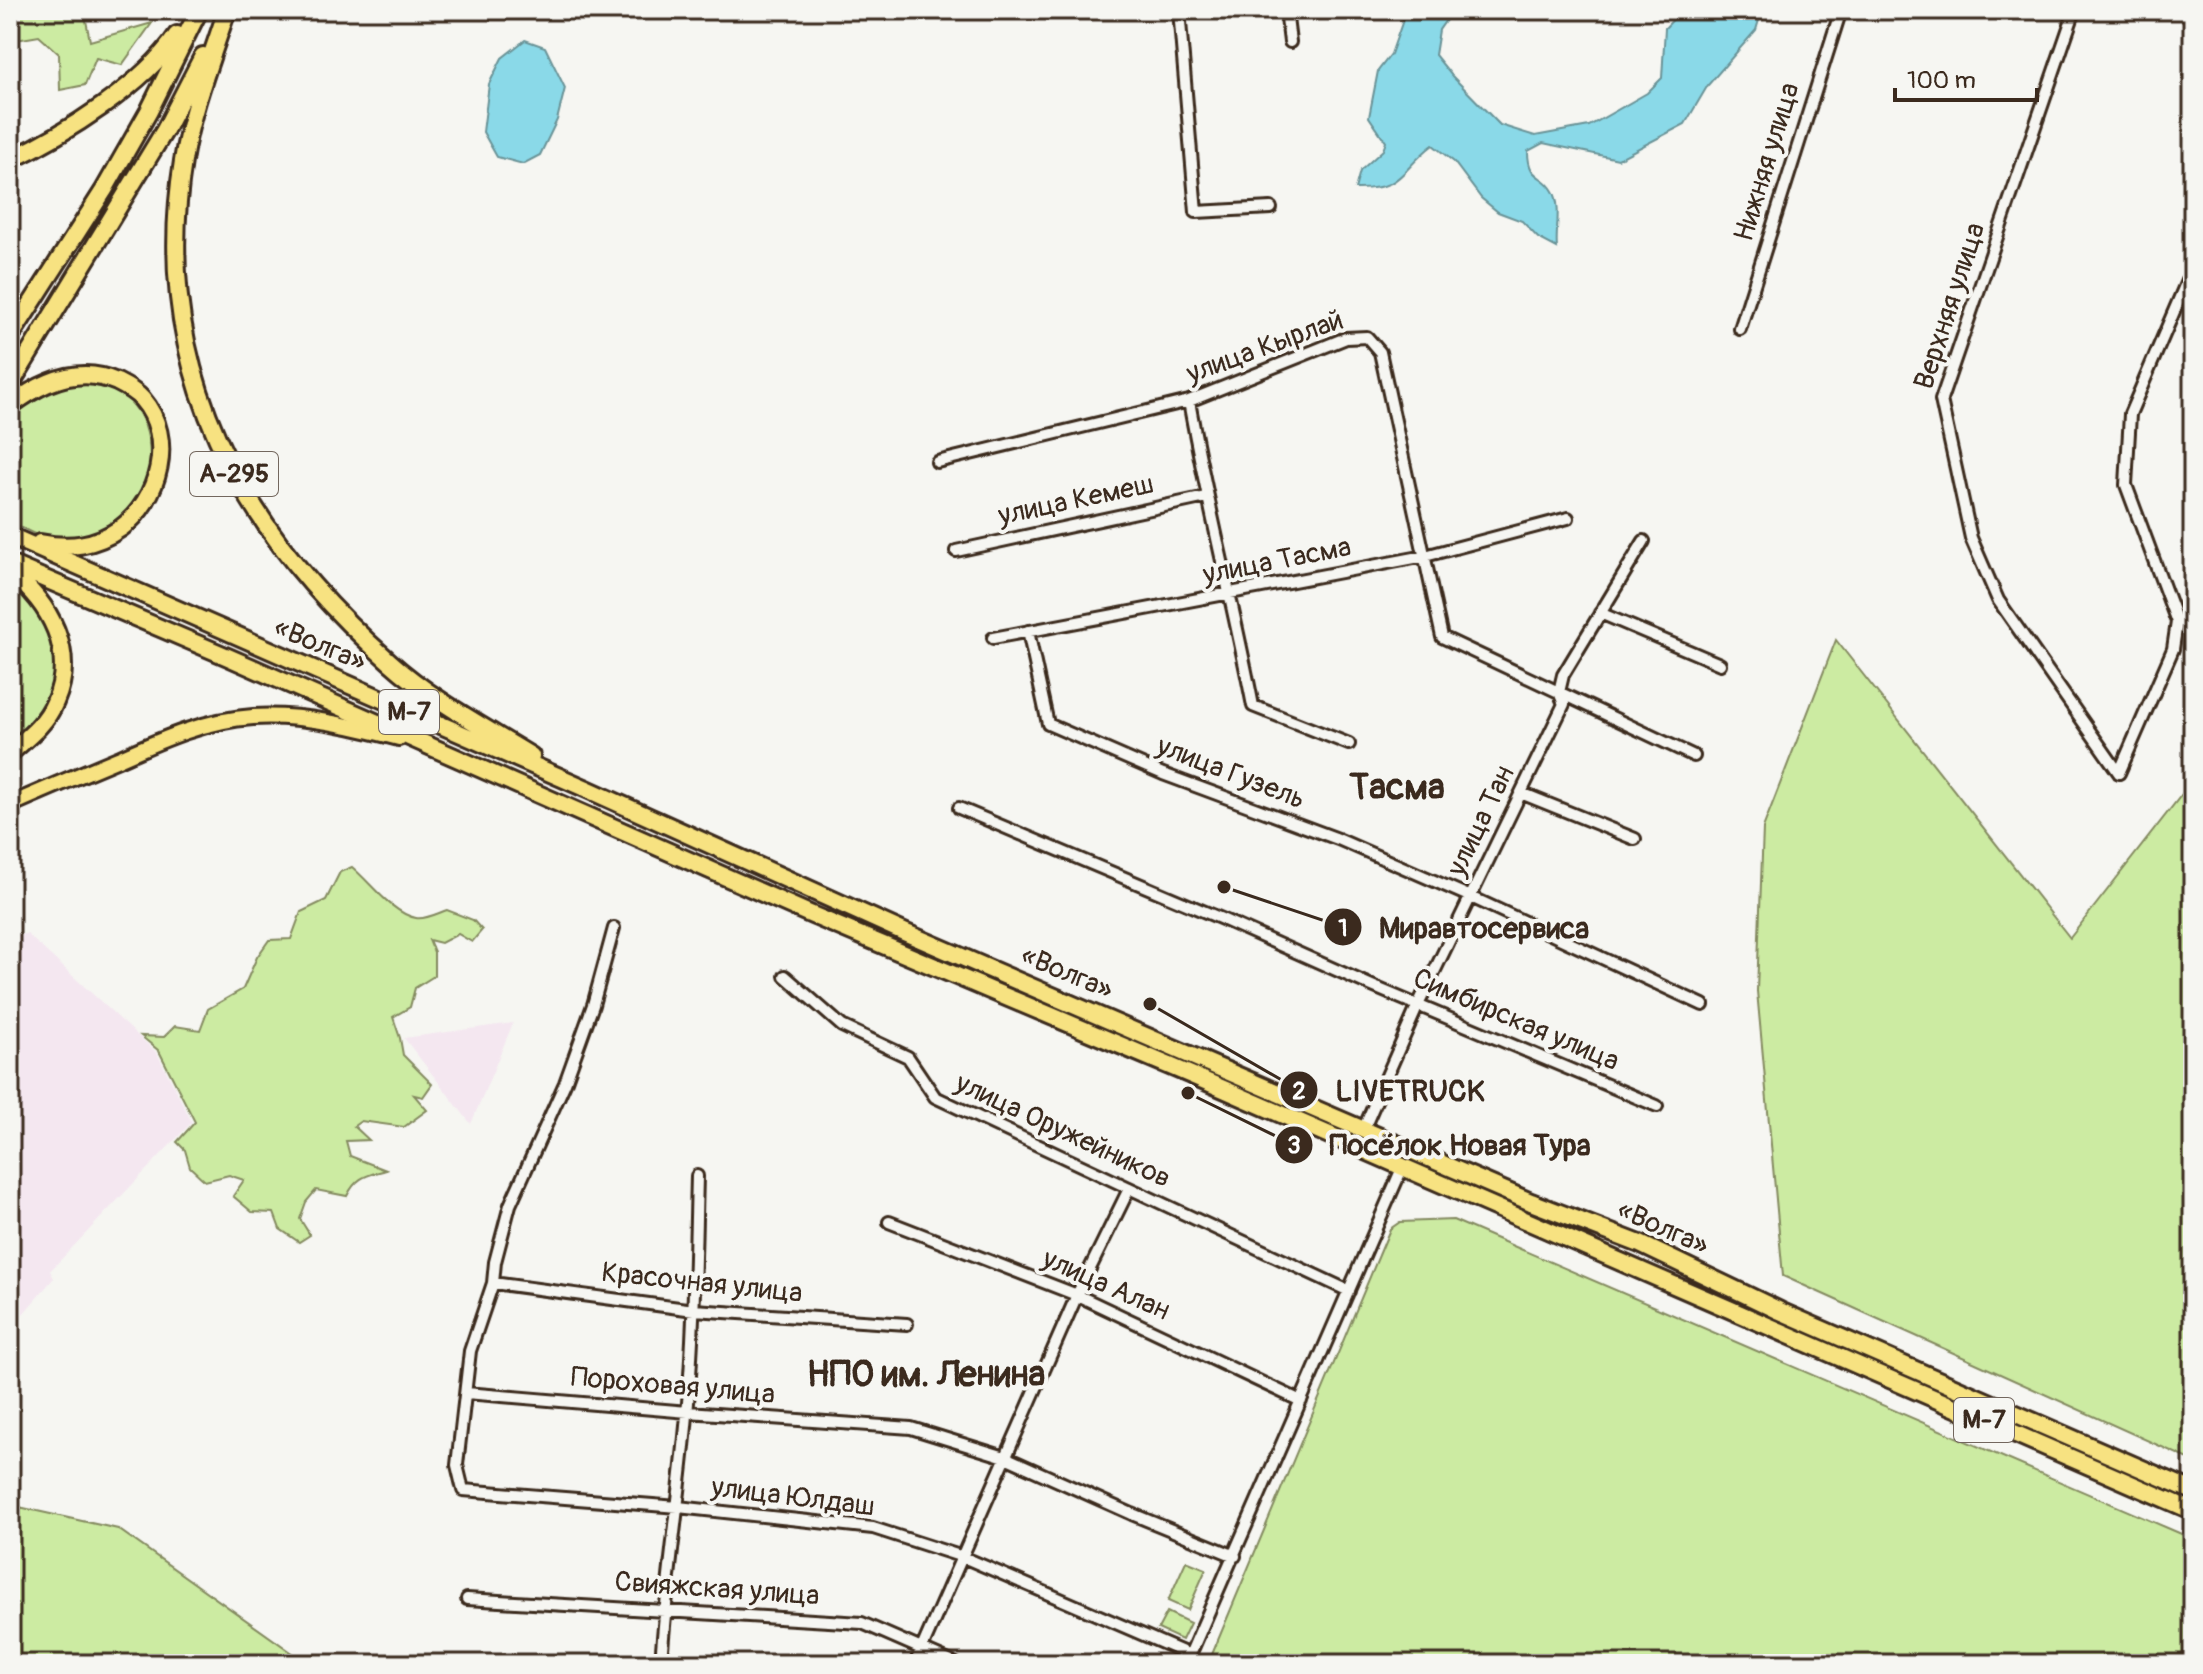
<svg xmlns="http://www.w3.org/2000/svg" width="2203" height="1674" viewBox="0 0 2203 1674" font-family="Pangolin,sans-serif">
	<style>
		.built { fill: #f4e7f0 }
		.green { fill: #cceba2; stroke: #848a60; stroke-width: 2 }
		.water { fill: #8ad9e8; stroke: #6a9397; stroke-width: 2 }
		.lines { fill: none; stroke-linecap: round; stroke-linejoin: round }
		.minor-casing { stroke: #3b2a1e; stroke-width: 16 }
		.major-casing { stroke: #3b2a1e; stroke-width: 20 }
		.highway-casing { stroke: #3b2a1e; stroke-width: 22 }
		.minor { stroke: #f6f6f2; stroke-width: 10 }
		.major { stroke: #f7e281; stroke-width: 14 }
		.highway { stroke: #f7e281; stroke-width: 16 }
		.labels { text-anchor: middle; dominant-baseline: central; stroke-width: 8; stroke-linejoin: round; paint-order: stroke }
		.shield { fill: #f6f6f2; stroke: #73675e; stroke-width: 2 }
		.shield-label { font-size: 26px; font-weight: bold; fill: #3b2a1e }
		.street-label { font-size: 28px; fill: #3b2a1e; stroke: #f6f6f2 }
		.district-label { font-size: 36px; font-weight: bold; fill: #3b2a1e; stroke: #f6f6f2 }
		.leader { fill: none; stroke: #3b2a1e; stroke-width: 3 }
		.callout-dot { fill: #3b2a1e; stroke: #f6f6f2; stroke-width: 3 }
		.mark-label { font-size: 24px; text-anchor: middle; font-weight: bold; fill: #fff }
		.callout-label { font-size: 30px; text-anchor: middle; font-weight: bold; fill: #3b2a1e; stroke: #f6f6f2; stroke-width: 8; stroke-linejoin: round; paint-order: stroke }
	</style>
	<rect width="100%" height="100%" fill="#f6f6f2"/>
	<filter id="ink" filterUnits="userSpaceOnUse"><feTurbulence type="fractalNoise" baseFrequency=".0125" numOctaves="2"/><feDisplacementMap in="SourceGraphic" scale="16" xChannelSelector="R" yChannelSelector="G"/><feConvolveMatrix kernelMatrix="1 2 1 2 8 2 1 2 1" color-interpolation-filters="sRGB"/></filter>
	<g filter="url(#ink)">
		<path class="built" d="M 27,934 L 157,1053 L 192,1122 L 50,1271 L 54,1278 L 10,1329 L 10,935 Z
			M 513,1023 L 471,1124 L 404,1038 Z"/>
		<path class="green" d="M 10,10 L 84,10 L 90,41 L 152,23 L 122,65 L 96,58 L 85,85 L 60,90 L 59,54 L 39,36 L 10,41 Z
			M 83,384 C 95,386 108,387 119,393 C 152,411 158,468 140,498 C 131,512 117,522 103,530 C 89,538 71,544 55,541 C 41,539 24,528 10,522 L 10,408 L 47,390 Z
			M 10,578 C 20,588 43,606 48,618 C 66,662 50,713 10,738 Z
			M 1836,640 L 2070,938 L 2193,780 L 2193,1461 L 1783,1276 L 1757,991 L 1763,828 Z
			M 352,867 C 371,883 393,914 416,918 C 425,920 438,913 447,910 L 473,920 L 482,930 L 472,942 L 458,934 L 441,943 L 429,940 L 434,952 L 434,976 L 415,988 L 410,1007 L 393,1017 L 400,1038 L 403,1055 L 432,1084 L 423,1097 L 414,1095 L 427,1110 L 404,1127 L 361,1121 L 354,1126 L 369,1140 L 346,1141 L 350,1156 L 386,1170 C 366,1176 357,1176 347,1196 L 316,1190 L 306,1202 L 300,1219 L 310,1235 L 299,1242 L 280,1229 L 274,1213 L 252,1212 L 233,1196 L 244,1180 L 229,1175 L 205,1181 L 190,1167 L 185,1150 L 177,1142 L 195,1122 L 159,1051 L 141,1036 L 164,1037 L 175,1026 L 200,1030 L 208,1009 L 243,989 L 257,957 L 269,940 L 291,939 L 301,912 L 326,900 L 340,872 Z
			M 1453,1220 L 2193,1539 L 2193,1664 L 1208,1664 L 1390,1229 L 1400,1222 Z
			M 10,1505 L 118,1529 L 308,1664 L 10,1664 Z
			M 1186,1561 L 1206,1569 L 1188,1610 L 1168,1601 Z
			M 1167,1612 L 1190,1623 L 1182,1640 L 1158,1629 Z"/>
		<path class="water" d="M 1399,10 L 1453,10 L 1439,30 L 1435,55 L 1452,76 L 1500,125 L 1535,136 L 1589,126 L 1647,93 L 1662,78 L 1665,28 L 1682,10 L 1762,10 L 1756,30 L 1708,85 L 1685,124 L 1618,159 L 1543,143 L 1528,151 C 1528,181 1543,173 1553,191 C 1562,206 1555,231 1557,248 L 1538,238 L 1522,221 L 1498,212 L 1481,198 L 1454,162 L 1433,145 C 1399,171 1404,190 1355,189 L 1360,171 L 1383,150 L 1386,142 L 1369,117 L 1378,71 L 1391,54 L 1403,20 Z
			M 525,40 L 545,47 L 565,88 L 557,120 L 540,155 L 523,164 L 497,157 L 483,132 L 489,84 L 502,58 Z"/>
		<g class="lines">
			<defs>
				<path id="minor" d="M 1179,10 L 1196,212 L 1271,208
					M 1286,10 L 1290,42
					M 2075,10 L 1941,400 L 1971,538 L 1998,600 L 2119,773
					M 1740,329 L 1841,10
					M 1189,401 C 1207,503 1233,603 1253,706 L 1349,744
					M 937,462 L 1189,401 L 1346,338 L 1367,337 L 1380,352 L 1442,637 L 1694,756
					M 956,551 L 1206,497
					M 1600,613 L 1720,664
					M 2177,622 L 2188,620 L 2193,622
					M 1028,631 L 1048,724 L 1163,774 L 1338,839 L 1471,897 L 1703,1005
					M 993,638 L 1425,556 L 1568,518
					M 2119,773 L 2173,649 L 2177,622 L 2126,485 L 2130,414 L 2193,267
					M 1521,793 L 1635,839
					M 959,808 L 1222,919 L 1372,986 L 1657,1106
					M 614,928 L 593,1005 L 565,1083 L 510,1205 L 495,1262 L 493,1283 L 470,1351 L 457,1465 L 463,1490 L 678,1507 L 873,1528 L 963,1557 L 1190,1655
					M 785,976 L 842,1026 L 908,1057 L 935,1097 L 1349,1291
					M 1364,1128 L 1418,1005 L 1564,704 L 1559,692 L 1563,675 L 1644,541
					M 889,1222 L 1077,1295 L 1301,1401
					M 493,1283 L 694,1310 L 907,1324
					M 466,1393 L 688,1412 L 911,1428 L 1005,1457 L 1132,1514 L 1235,1556
					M 467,1599 L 862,1623 L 956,1664
					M 661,1664 C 666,1581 680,1498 687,1415 C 694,1335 695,1256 697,1176
					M 915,1664 L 1077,1295 L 1129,1189
					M 1186,1664 L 1403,1166
					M 2187,1664 L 2193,1656"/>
				<path id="major" d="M 10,805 C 46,789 82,774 118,759 C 161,740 205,720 253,717 C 302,714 352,726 399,738"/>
				<path id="highway" d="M 227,10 C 211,59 191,110 183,161 C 150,367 239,529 390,662 C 431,699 484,727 531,756
					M 10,160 C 65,134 144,85 177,35
					M 10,337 L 104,190 L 149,111 L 199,10
					M 10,385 L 165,130 L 203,56
					M 10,406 C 41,382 79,365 117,382 C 125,386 136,392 142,399 C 176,438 159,500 121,528 C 95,546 70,549 40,543
					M 10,536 L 587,789 L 904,932 L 1531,1202 L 1640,1244 L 1780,1311 L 2193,1491
					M 10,564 L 228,657 L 812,915 L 1196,1077 L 2193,1511
					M 10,572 C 50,603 77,652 55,702 C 46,724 27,738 10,753"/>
			</defs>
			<use href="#minor" class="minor-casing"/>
			<use href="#major" class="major-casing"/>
			<use href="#highway" class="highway-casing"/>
			<use href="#minor" class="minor"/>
			<use href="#major" class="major"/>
			<use href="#highway" class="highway"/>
		</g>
	</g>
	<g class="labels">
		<g class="shield">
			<rect x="190" y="452" width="88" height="44" rx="6"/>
			<rect x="379" y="690" width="60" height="44" rx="6"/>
			<rect x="1954" y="1398" width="60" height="44" rx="6"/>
		</g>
		<g class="shield-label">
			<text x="234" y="474">А-295</text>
			<text x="409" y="712">М-7</text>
			<text x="1984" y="1420">М-7</text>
		</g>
		<g class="street-label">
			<text transform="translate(1767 162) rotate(-73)">Нижняя улица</text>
			<text transform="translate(1950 306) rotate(-72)">Верхняя улица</text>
			<text transform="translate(1265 347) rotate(-20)">улица Кырлай</text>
			<text transform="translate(1076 500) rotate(-12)">улица Кемеш</text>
			<text transform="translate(1277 561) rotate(-11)">улица Тасма</text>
			<text transform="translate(320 645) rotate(23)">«Волга»</text>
			<text transform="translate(1231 773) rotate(21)">улица Гузель</text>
			<text transform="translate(1481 821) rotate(-64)">улица Тан</text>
			<text transform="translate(1067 973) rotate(23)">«Волга»</text>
			<text transform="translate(1516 1020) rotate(23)">Симбирская улица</text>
			<text transform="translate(1063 1131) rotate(25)">улица Оружейников</text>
			<text transform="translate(1663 1228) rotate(24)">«Волга»</text>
			<text transform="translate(702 1283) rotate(6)">Красочная улица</text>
			<text transform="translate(1106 1285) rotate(24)">улица Алан</text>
			<text transform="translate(673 1386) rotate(5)">Пороховая улица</text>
			<text transform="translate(793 1497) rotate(7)">улица Юлдаш</text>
			<text transform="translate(717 1589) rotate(4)">Свияжская улица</text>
		</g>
		<g class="district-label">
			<text x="1397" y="787">Тасма</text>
			<text x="926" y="1374">НПО им. Ленина</text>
		</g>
	</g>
	<path class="leader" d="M1224 887L1343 927M1150 1004L1299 1090M1188 1093L1294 1145"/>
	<g class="callout-dot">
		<circle cx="1224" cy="887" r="8"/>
		<circle cx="1150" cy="1004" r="8"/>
		<circle cx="1188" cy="1093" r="8"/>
		<circle cx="1343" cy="927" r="20"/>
		<circle cx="1299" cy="1090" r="20"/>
		<circle cx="1294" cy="1145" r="20"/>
	</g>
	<g class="mark-label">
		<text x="1343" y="936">1</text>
		<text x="1299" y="1099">2</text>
		<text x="1294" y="1153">3</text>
	</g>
	<g class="callout-label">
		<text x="1484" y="938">Миравтосервиса</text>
		<text x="1410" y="1101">LIVETRUCK</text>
		<text x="1460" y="1155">Посёлок Новая Тура</text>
	</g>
	<rect width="2203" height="1674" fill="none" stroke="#f6f6f2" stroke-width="40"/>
	<rect x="20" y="20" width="2163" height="1634" fill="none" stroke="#3b2a1e" stroke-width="3" filter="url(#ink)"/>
	<path d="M1895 88v12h142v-12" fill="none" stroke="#3b2a1e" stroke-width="4"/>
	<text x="1907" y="88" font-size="24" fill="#3b2a1e" stroke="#f6f6f2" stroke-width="6" paint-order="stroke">100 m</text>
</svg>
